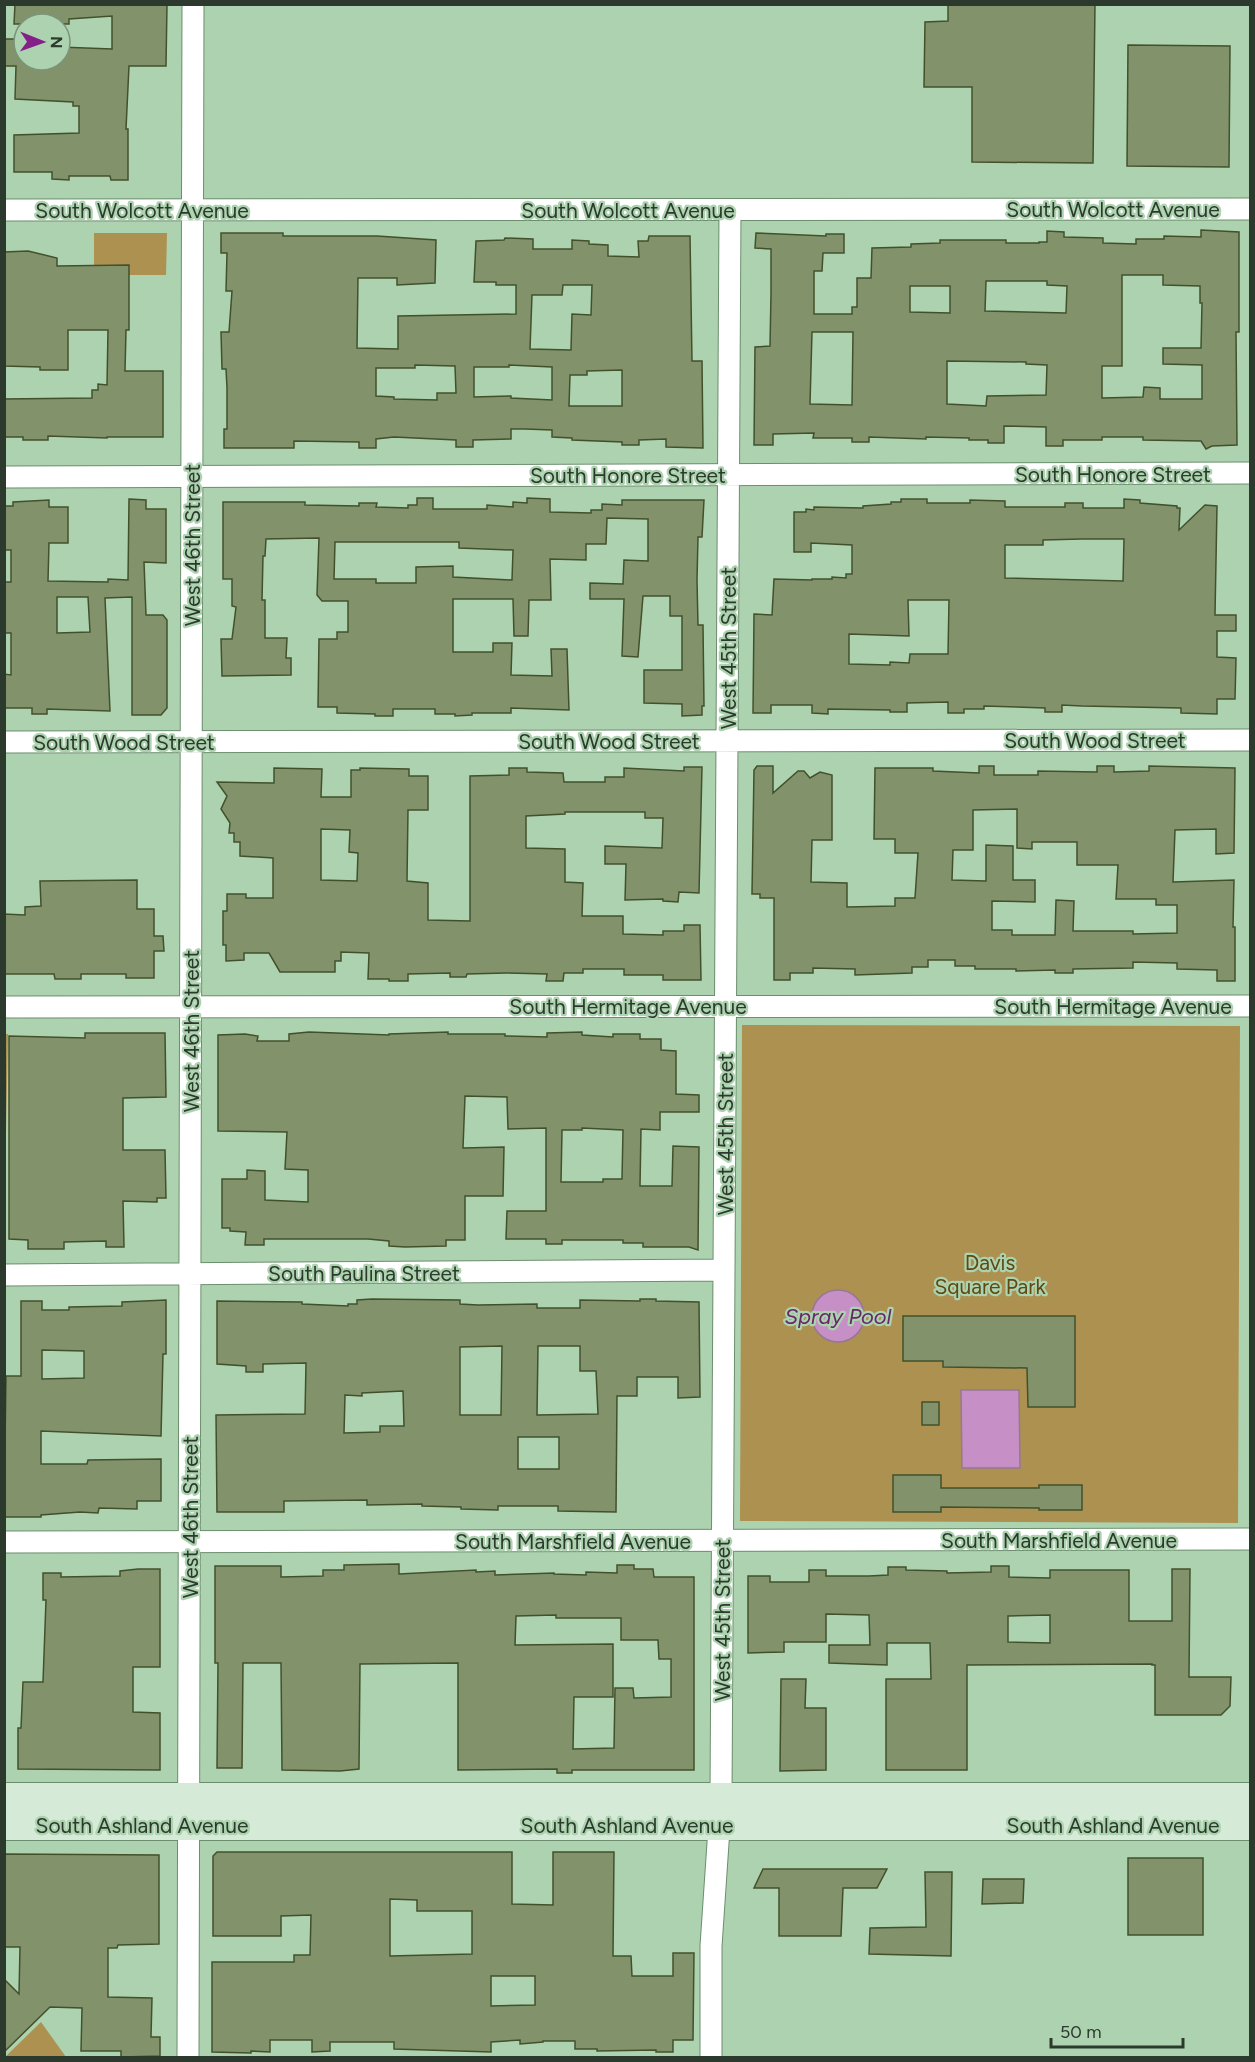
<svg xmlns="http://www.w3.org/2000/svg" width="1255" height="2062" viewBox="0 0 1255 2062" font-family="Figtree,sans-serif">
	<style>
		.green { fill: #ac9151 }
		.water { fill: #c690c6; stroke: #987698; stroke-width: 1.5 }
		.building { fill: #82936b; stroke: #42512c; stroke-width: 1.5; fill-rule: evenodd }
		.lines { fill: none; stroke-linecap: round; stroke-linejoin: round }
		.street-casing { stroke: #6c8e6e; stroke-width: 23 }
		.secondary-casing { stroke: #6c8e6e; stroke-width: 32 }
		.street { stroke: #fff; stroke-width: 21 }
		.secondary { stroke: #d6ead8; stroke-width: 30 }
		.labels { text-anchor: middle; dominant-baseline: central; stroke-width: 4.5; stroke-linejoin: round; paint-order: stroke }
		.street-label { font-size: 21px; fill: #2b3a2c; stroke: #add2af }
		.park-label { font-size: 21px; fill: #5e4912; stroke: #add2af }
		.water-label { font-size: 22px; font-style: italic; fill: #672769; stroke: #add2af }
	</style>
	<rect width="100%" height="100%" fill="#add2af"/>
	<path class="green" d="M 94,233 L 167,233 L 166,275 L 129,275 L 129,265 L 94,266 Z
		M 742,1025 L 1240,1026 L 1238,1523 L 740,1521 Z
		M 5,1034 L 8,1034 L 6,1135 L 4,1135 Z
		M 41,2022 L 66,2057 L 5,2057 Z"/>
	<path class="water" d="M812 1316a26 26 0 1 1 52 0a26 26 0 1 1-52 0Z
		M 961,1390 L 1019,1390 L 1020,1468 L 962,1468 Z"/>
	<path class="building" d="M 15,4 L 167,4 L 166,66 L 129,66 L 126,129 L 128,129 L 128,180 L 111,180 L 110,176 L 69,176 L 69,180 L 52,179 L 52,172 L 14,172 L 14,135 L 79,133 L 79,106 L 73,106 L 73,102 L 15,99 L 16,66 L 4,66 L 4,39 L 24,39 L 24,60 L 60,60 L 60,47 L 112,49 L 112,16 L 69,19 L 69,24 L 14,24 Z
		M 948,4 L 1095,4 L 1093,163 L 972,162 L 972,87 L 924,87 L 925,22 L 948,21 Z
		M 1128,45 L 1230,46 L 1229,167 L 1127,166 Z
		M 1201,230 L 1239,232 L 1239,332 L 1236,332 L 1237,445 L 1212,446 L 1206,449 L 1201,441 L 1143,440 L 1143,437 L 1102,437 L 1102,440 L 1063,440 L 1063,446 L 1046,446 L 1046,427 L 1004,426 L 1004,443 L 988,443 L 988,440 L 969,440 L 969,438 L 926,437 L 926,439 L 869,437 L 869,442 L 852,442 L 852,438 L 813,438 L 814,433 L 773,434 L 773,445 L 754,445 L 755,347 L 770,346 L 771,294 L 771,249 L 755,248 L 756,233 L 826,236 L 826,234 L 844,234 L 844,253 L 823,253 L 822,271 L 814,271 L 814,314 L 852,314 L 852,307 L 857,307 L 857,278 L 871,278 L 872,248 L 911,247 L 911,244 L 940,243 L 940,240 L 1006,240 L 1006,243 L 1039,243 L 1039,242 L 1047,242 L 1047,231 L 1064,232 L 1064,237 L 1103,238 L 1103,243 L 1136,244 L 1136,239 L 1164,239 L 1164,236 L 1201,237 ZM 1122,275 L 1163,275 L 1163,285 L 1200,286 L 1200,303 L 1202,303 L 1201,348 L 1163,348 L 1163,364 L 1202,365 L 1202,399 L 1160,399 L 1160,388 L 1144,387 L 1143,397 L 1102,398 L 1102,366 L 1122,366 ZM 986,281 L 1047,281 L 1047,285 L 1067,286 L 1066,313 L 985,311 ZM 910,286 L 950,286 L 950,313 L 910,312 ZM 812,332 L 853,332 L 852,405 L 810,404 ZM 947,361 L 1026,362 L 1026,364 L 1047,365 L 1046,395 L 987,396 L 986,406 L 947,404 Z
		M 221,233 L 283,233 L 283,236 L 377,236 L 436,240 L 435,283 L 397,285 L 397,278 L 358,278 L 357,348 L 398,349 L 398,316 L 516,314 L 516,285 L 496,285 L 496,282 L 474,282 L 476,241 L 504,240 L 505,238 L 533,239 L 533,249 L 572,249 L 572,240 L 589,241 L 589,244 L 608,245 L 608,256 L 639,257 L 638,241 L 648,241 L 649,236 L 690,236 L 692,361 L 702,361 L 703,448 L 666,447 L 666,439 L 639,440 L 639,445 L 622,445 L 622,442 L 572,440 L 572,438 L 552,437 L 552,430 L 525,429 L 511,429 L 511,439 L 473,440 L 473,447 L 456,447 L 456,440 L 394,437 L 376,439 L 376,448 L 359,448 L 359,442 L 294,441 L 294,448 L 224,448 L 224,429 L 227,429 L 227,388 L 226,369 L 222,369 L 221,332 L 229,332 L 232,291 L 226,291 L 227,253 L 221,253 ZM 563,285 L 592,285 L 591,315 L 572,314 L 571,350 L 530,349 L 532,295 L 562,295 ZM 415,365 L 455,366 L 456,393 L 437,393 L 437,400 L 394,399 L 394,397 L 376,396 L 376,368 L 415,368 ZM 509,365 L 552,367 L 552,400 L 511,398 L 511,396 L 474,397 L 474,367 L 509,367 ZM 622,370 L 622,406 L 569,406 L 570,375 L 587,375 L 587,371 Z
		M 28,251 L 57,258 L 57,266 L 129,265 L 129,330 L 126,330 L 125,371 L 163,371 L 163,437 L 107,437 L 107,438 L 48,436 L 48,440 L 23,440 L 23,437 L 4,437 L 4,399 L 92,398 L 92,390 L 98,390 L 98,384 L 107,385 L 108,330 L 68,330 L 68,370 L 40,370 L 40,367 L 4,366 L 4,252 Z
		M 417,498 L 433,498 L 433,509 L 487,509 L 487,505 L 513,507 L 513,502 L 527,503 L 527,498 L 550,499 L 550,512 L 591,513 L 591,510 L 602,510 L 602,504 L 622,505 L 622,500 L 704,500 L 702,537 L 698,537 L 697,580 L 698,625 L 703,625 L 704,706 L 702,706 L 702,715 L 682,716 L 682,704 L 644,703 L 644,670 L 682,670 L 682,616 L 670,616 L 670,596 L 643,596 L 638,657 L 622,656 L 624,599 L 590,599 L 590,583 L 623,584 L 624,560 L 648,561 L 648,519 L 607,518 L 606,544 L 586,544 L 586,560 L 550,559 L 551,600 L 529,600 L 528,636 L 514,636 L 513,599 L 453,599 L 453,652 L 493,652 L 493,643 L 512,643 L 511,675 L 552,676 L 551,649 L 567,649 L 569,710 L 511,708 L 511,713 L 472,713 L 472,715 L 455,716 L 455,714 L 435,714 L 435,709 L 393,709 L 393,716 L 375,716 L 375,714 L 337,713 L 337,707 L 318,707 L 319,639 L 337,639 L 337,632 L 348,632 L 348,601 L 322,601 L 317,595 L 319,538 L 266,539 L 265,556 L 263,556 L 262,600 L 265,600 L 265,638 L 287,638 L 286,658 L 291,658 L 291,675 L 222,676 L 221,639 L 232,639 L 236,607 L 232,606 L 232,579 L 223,579 L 223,502 L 305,502 L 305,505 L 359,506 L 359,503 L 377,503 L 376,507 L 408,508 L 408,505 L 417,505 ZM 335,542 L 459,542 L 459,548 L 513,550 L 512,580 L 453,577 L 453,566 L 416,567 L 416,583 L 376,583 L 376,579 L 334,579 Z
		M 129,499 L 146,500 L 146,509 L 166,509 L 166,563 L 144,562 L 146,615 L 163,615 L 167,620 L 167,708 L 161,715 L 132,715 L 132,597 L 105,598 L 110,711 L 47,709 L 47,714 L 32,714 L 32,708 L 4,708 L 4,674 L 11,675 L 11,633 L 4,633 L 4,582 L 11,582 L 11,550 L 4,550 L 4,506 L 13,506 L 13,502 L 49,500 L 49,507 L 68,507 L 68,543 L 49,543 L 48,581 L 108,582 L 108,579 L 128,580 ZM 57,597 L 88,597 L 90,632 L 57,633 Z
		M 901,499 L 927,499 L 927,503 L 970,503 L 970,500 L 1005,501 L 1005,507 L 1065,507 L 1065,503 L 1083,503 L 1083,508 L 1124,508 L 1124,499 L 1140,500 L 1140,503 L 1177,506 L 1177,508 L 1180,508 L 1179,530 L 1205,505 L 1217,506 L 1215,615 L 1236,615 L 1236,631 L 1217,631 L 1217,657 L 1236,658 L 1235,699 L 1217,699 L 1217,714 L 1181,713 L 1181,708 L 1082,706 L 1062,705 L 1062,712 L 1045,712 L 1045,708 L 984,706 L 984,709 L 964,709 L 964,713 L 948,713 L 948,702 L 907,703 L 907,712 L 890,712 L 890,710 L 828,709 L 828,714 L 812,713 L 812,705 L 771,705 L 771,713 L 753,713 L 754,614 L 772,615 L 774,579 L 812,580 L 812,579 L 832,579 L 832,577 L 846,578 L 846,574 L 852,574 L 852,545 L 811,543 L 811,552 L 794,552 L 794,512 L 806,512 L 806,509 L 814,510 L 814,507 L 863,508 L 863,506 L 891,504 L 891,502 L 901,502 ZM 1082,539 L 1124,539 L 1123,581 L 1005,578 L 1005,545 L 1043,545 L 1043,540 ZM 908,600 L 949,600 L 948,654 L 910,654 L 909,663 L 890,662 L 890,665 L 849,664 L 849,634 L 909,636 Z
		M 757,766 L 773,766 L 773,793 L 798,771 L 804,771 L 810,778 L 820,772 L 832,775 L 832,840 L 812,840 L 811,882 L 847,883 L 847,907 L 895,906 L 895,898 L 915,898 L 918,853 L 895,853 L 895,839 L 874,839 L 875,768 L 933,768 L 933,771 L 979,773 L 979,766 L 994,766 L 994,775 L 1038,775 L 1038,771 L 1097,772 L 1097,766 L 1114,766 L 1114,772 L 1149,771 L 1149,766 L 1235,768 L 1234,853 L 1216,854 L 1216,829 L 1175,830 L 1173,882 L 1234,880 L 1233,927 L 1235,927 L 1235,981 L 1217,981 L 1217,970 L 1177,969 L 1177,963 L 1133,962 L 1133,968 L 1073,969 L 1073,973 L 1055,973 L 1055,970 L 1016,971 L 1016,969 L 975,969 L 975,966 L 955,966 L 955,960 L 928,960 L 928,967 L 912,967 L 912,973 L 855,975 L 855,969 L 813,968 L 813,973 L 790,973 L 790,980 L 774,980 L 774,898 L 760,898 L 760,894 L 752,894 L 754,770 ZM 1017,809 L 1017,848 L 1032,849 L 1032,842 L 1077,842 L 1077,865 L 1118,865 L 1116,899 L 1156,899 L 1156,905 L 1177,905 L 1177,933 L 1133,934 L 1133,931 L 1073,931 L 1074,901 L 1056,900 L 1055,935 L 1012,935 L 1012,930 L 992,930 L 992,901 L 1035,902 L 1035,880 L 1013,880 L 1013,846 L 986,845 L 986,881 L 952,880 L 953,850 L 973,850 L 973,810 Z
		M 684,767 L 702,767 L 699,893 L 679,892 L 678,902 L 663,901 L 663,899 L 625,900 L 626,864 L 605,864 L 605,846 L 662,848 L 663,818 L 645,818 L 645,812 L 565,812 L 565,814 L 526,816 L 526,848 L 565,849 L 565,882 L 583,883 L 582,916 L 623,916 L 623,934 L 663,935 L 663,931 L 684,931 L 684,925 L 700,925 L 701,980 L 663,980 L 663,975 L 624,975 L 624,969 L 583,969 L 583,973 L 564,973 L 563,981 L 546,981 L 547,974 L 506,973 L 467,974 L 466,977 L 450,977 L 450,973 L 408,974 L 408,981 L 389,981 L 389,979 L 368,979 L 369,953 L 341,952 L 341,961 L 335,961 L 335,972 L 280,972 L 269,953 L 244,953 L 244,960 L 226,961 L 226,945 L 223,945 L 223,911 L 227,911 L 227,894 L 246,894 L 246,898 L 273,898 L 273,858 L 240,856 L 240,842 L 234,842 L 234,833 L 229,833 L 230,823 L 221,809 L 227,796 L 217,782 L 274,783 L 274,768 L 322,769 L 321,797 L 351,797 L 351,770 L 360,770 L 360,768 L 409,769 L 409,776 L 428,776 L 428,810 L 408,810 L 407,881 L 428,883 L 428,920 L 470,921 L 470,776 L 509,775 L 509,768 L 527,768 L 527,772 L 563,773 L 564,782 L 605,782 L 605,777 L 624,777 L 624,768 L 684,771 ZM 321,829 L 350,830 L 349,852 L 358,853 L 357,881 L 321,880 Z
		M 137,880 L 137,909 L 154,909 L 154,936 L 163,936 L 164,951 L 154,951 L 154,978 L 126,978 L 126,974 L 81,974 L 81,979 L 55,979 L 54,974 L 4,974 L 4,914 L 25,915 L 25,907 L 41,906 L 40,881 Z
		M 309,1032 L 389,1035 L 389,1034 L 448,1032 L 448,1034 L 505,1034 L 505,1036 L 547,1037 L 547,1033 L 582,1032 L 582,1035 L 613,1037 L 613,1034 L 640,1034 L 640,1039 L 661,1039 L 661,1050 L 676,1051 L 676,1094 L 699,1095 L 699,1112 L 660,1112 L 660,1130 L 641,1129 L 640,1186 L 672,1186 L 673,1146 L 699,1147 L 698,1250 L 689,1247 L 643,1247 L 643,1243 L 623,1243 L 623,1240 L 562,1240 L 562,1244 L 546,1244 L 546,1239 L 506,1239 L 507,1211 L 546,1211 L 546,1128 L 508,1129 L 507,1097 L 465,1096 L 463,1148 L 504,1147 L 503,1196 L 465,1196 L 465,1240 L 446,1240 L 446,1246 L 405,1247 L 389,1246 L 389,1241 L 368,1239 L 264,1239 L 264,1245 L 245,1245 L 246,1232 L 230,1231 L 230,1228 L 222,1228 L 222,1179 L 247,1179 L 247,1170 L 265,1171 L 265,1200 L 308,1202 L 308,1170 L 285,1169 L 287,1132 L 218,1131 L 218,1035 L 245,1034 L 258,1036 L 257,1041 L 289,1041 L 289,1034 ZM 582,1128 L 623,1130 L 622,1179 L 603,1179 L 603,1182 L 561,1182 L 562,1130 L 582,1130 Z
		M 85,1033 L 165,1033 L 166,1097 L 123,1098 L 123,1150 L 165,1150 L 166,1198 L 157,1198 L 157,1202 L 123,1201 L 124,1247 L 106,1247 L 106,1241 L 64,1242 L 64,1249 L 28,1249 L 28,1240 L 9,1239 L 9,1036 L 85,1038 Z
		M 372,1299 L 460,1300 L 460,1304 L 478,1305 L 537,1304 L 537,1308 L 580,1308 L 580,1300 L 640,1301 L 640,1299 L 656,1299 L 656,1301 L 699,1302 L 700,1397 L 678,1398 L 678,1377 L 637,1377 L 637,1396 L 617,1396 L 616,1512 L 558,1511 L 558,1506 L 498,1506 L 498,1510 L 461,1509 L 461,1507 L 422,1506 L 422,1504 L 367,1505 L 367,1500 L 284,1501 L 284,1512 L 217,1512 L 216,1415 L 305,1414 L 306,1363 L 263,1364 L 263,1372 L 246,1372 L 246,1366 L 217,1364 L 217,1301 L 302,1302 L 302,1304 L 348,1306 L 348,1304 L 357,1304 L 357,1300 ZM 502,1346 L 501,1415 L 460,1415 L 460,1347 ZM 538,1346 L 580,1346 L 580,1371 L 596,1371 L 598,1414 L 537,1415 ZM 403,1391 L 404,1426 L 380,1426 L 380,1432 L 344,1433 L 345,1395 L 362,1396 L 362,1393 ZM 518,1437 L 559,1437 L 559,1469 L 518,1469 Z
		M 166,1300 L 166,1354 L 163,1354 L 161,1436 L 41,1431 L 41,1464 L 87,1464 L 88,1460 L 161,1459 L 161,1501 L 137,1501 L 137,1509 L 99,1508 L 98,1513 L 80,1512 L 41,1515 L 41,1517 L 4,1517 L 6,1376 L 21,1376 L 21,1301 L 42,1301 L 42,1310 L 69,1310 L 69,1307 L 122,1306 L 122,1302 ZM 42,1350 L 84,1351 L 84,1378 L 42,1379 Z
		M 903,1316 L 1075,1316 L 1075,1407 L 1028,1407 L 1027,1368 L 943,1367 L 943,1361 L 903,1361 Z
		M 922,1402 L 939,1402 L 939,1425 L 922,1425 Z
		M 893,1475 L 941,1475 L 941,1488 L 1039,1488 L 1039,1485 L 1082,1485 L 1082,1510 L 1039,1510 L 1039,1508 L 941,1507 L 941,1512 L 893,1512 Z
		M 399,1564 L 399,1574 L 476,1570 L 476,1572 L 495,1571 L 495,1575 L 554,1573 L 554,1574 L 586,1575 L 586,1572 L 617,1573 L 617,1565 L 634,1565 L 634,1569 L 653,1569 L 654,1577 L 694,1577 L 694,1770 L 572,1770 L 572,1773 L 557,1773 L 557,1769 L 458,1770 L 458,1663 L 360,1664 L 359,1769 L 340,1771 L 282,1770 L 281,1663 L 243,1663 L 242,1768 L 217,1768 L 218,1663 L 215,1663 L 215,1566 L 281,1566 L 281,1577 L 323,1576 L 323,1570 L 344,1570 L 344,1565 ZM 556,1615 L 556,1618 L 621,1618 L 621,1640 L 658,1640 L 659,1659 L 671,1659 L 671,1697 L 634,1698 L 633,1688 L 615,1688 L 614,1748 L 573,1749 L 574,1697 L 613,1697 L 613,1644 L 515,1645 L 516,1616 Z
		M 991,1566 L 1009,1566 L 1009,1577 L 1050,1578 L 1050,1570 L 1129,1570 L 1129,1621 L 1172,1621 L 1172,1569 L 1190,1569 L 1189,1677 L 1231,1677 L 1230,1706 L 1221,1715 L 1155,1715 L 1155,1665 L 1152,1665 L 1152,1664 L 967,1665 L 967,1770 L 886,1770 L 886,1679 L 931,1679 L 930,1643 L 887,1643 L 887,1665 L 829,1663 L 829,1645 L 870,1645 L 869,1615 L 826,1614 L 826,1642 L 784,1642 L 784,1652 L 748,1653 L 748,1576 L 770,1576 L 770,1582 L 809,1582 L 809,1570 L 826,1570 L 826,1576 L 869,1576 L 888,1575 L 888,1567 L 906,1567 L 906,1570 L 947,1571 L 947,1573 L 991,1572 ZM 1050,1615 L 1050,1643 L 1008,1642 L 1008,1616 Z
		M 138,1569 L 160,1569 L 160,1667 L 133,1667 L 133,1712 L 160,1713 L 160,1770 L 18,1769 L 18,1728 L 21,1728 L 23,1682 L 43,1682 L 46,1600 L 43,1600 L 43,1573 L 61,1573 L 61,1577 L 120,1576 L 120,1571 Z
		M 781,1679 L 806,1679 L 805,1708 L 826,1708 L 826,1770 L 780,1771 Z
		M 217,1852 L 512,1852 L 512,1904 L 553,1905 L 553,1852 L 614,1852 L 613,1956 L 631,1956 L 632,1976 L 673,1976 L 673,1953 L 694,1953 L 693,2040 L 673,2040 L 673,2052 L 656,2052 L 656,2050 L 597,2051 L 597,2049 L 575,2049 L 575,2041 L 543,2041 L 543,2042 L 520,2044 L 520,2040 L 491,2042 L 491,2052 L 394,2049 L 394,2042 L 330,2042 L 330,2051 L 312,2052 L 312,2040 L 270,2040 L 270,2052 L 251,2051 L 251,2053 L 212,2052 L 212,1962 L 294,1962 L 294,1955 L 310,1955 L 311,1915 L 281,1916 L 281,1936 L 213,1936 L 213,1856 ZM 390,1899 L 417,1900 L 417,1911 L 472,1911 L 472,1954 L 390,1956 ZM 491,1976 L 535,1976 L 535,2005 L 491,2006 Z
		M 4,1854 L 159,1855 L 159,1944 L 118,1945 L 117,1948 L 108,1948 L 108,1997 L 152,1998 L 151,2037 L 160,2037 L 160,2056 L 121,2057 L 121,2051 L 81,2051 L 82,2008 L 50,2007 L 4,2052 L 4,1979 L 19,1994 L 20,1947 L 4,1947 Z
		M 1128,1858 L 1203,1858 L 1203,1935 L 1128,1935 Z
		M 763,1869 L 887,1869 L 877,1888 L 843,1888 L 841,1936 L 779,1936 L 779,1888 L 754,1888 Z
		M 925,1872 L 952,1872 L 951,1956 L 869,1954 L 870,1928 L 926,1927 Z
		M 983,1879 L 1024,1879 L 1023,1903 L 982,1904 Z"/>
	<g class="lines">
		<defs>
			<path id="street" d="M 4,210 L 1250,209
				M 4,477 L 1250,473
				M 4,742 L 1250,740
				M 4,1007 L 1250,1006
				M 4,1275 L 724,1270
				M 4,1542 L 1250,1539
				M 188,2058 L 193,4
				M 711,2058 L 711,1946 L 721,1799 L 730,210"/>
			<path id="secondary" d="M 4,1798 L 1250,1798
				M 4,1825 L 1250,1825"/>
		</defs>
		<use href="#street" class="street-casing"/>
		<use href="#secondary" class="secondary-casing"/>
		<use href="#street" class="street"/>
		<use href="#secondary" class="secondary"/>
	</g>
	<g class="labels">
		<g class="street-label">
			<text x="1113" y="209">South Wolcott Avenue</text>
			<text x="142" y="210">South Wolcott Avenue</text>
			<text x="628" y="210">South Wolcott Avenue</text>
			<text x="1113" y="474">South Honore Street</text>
			<text x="628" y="475">South Honore Street</text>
			<text transform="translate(192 545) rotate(-90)">West 46th Street</text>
			<text transform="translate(728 648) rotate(-90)">West 45th Street</text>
			<text x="1095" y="740">South Wood Street</text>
			<text x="609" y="741">South Wood Street</text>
			<text x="124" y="742">South Wood Street</text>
			<text x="628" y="1006">South Hermitage Avenue</text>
			<text x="1113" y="1006">South Hermitage Avenue</text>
			<text transform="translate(191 1031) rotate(-90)">West 46th Street</text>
			<text transform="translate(725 1134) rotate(-90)">West 45th Street</text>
			<text x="364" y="1273">South Paulina Street</text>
			<text transform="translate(190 1517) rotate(-90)">West 46th Street</text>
			<text x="1059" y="1540">South Marshfield Avenue</text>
			<text x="573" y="1541">South Marshfield Avenue</text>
			<text transform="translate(722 1620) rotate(-90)">West 45th Street</text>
			<text x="142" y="1825">South Ashland Avenue</text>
			<text x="627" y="1825">South Ashland Avenue</text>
			<text x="1113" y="1825">South Ashland Avenue</text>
		</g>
		<g class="park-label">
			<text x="990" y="1262">Davis<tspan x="990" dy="24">Square Park</tspan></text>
		</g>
		<g class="water-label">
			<text x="838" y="1316">Spray Pool</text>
		</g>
	</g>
	<rect width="1255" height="2062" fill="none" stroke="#2b3a2c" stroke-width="12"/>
	<g transform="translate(42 42) rotate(91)"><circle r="28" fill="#add2af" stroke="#79957b" stroke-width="1.5"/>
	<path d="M0-4.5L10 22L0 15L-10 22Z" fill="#852088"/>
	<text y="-9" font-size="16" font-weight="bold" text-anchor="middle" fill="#2b3a2c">N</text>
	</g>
	<path d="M1051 2038v9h132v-9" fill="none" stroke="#2b3a2c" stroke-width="3"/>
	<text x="1060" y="2038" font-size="18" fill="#2b3a2c" stroke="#add2af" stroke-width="4.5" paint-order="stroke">50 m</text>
</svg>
